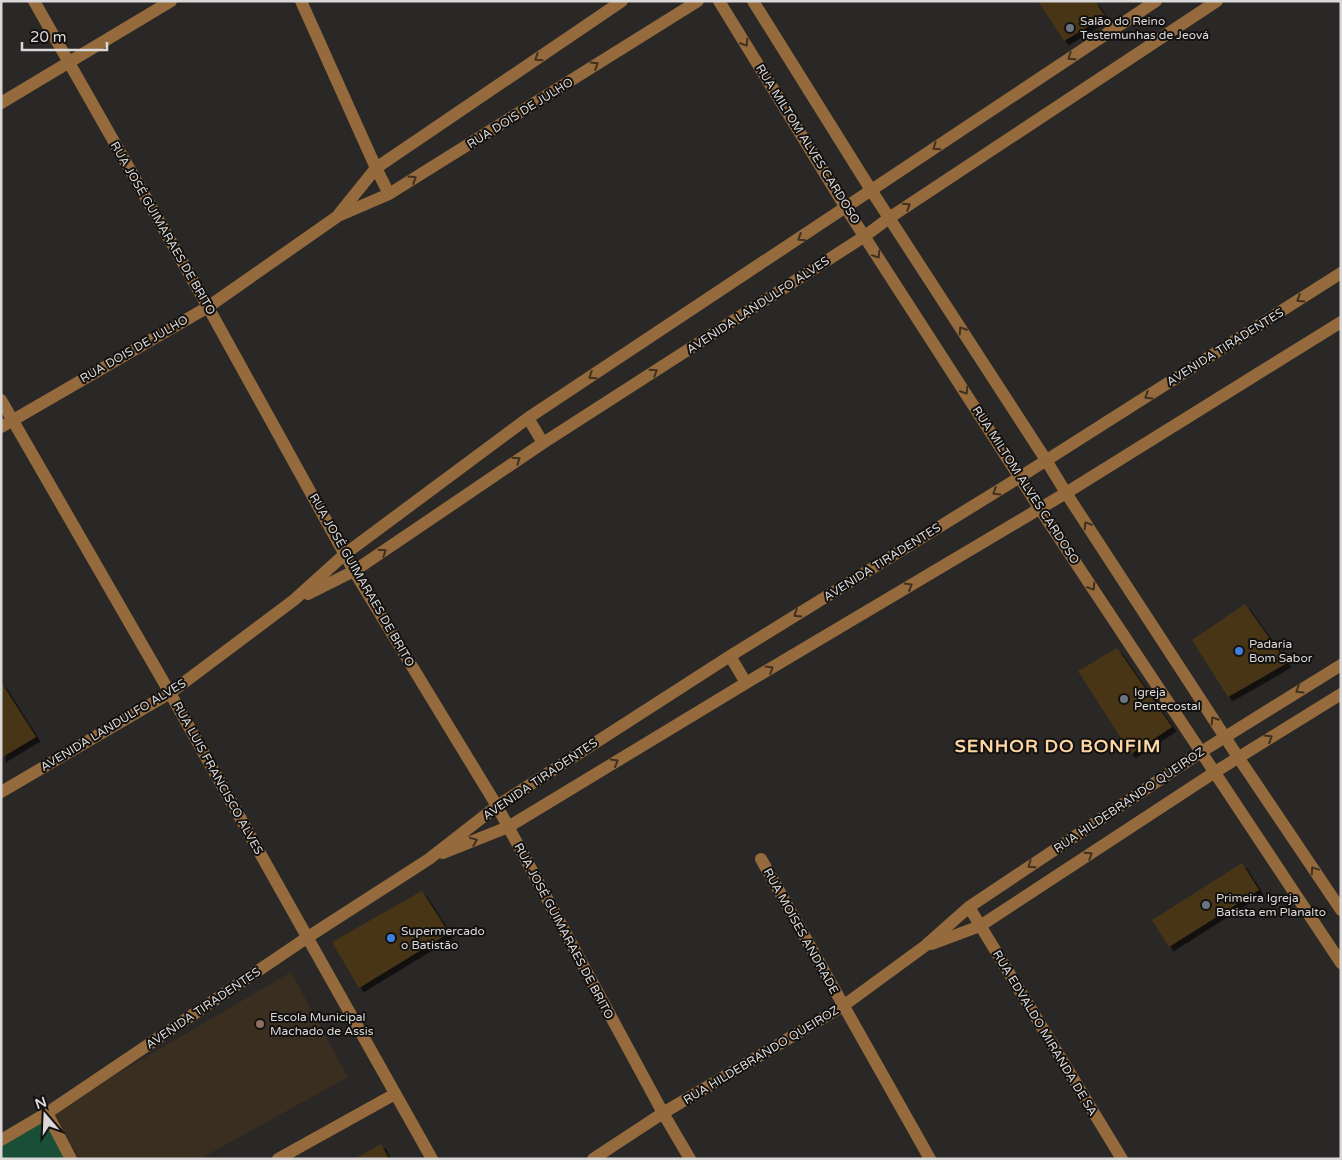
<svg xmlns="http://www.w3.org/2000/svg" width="1342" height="1160" viewBox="0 0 1342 1160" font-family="'Varela Round',sans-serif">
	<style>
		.education { fill: #392e1f }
		.green { fill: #194e37 }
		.building { fill: #473418; filter: url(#shadow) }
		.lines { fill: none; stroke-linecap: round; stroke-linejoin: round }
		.minor { stroke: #956a3c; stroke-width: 12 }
		.oneway { stroke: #40301f }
		.worship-dot { fill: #6b7280; stroke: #121110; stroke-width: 2 }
		.shop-dot { fill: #3f7fe0; stroke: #121110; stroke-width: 2 }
		.education-dot { fill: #8d6e63; stroke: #121110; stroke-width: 2 }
		.labels { text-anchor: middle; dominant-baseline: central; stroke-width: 4; stroke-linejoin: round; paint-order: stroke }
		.poi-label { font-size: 12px; fill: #dad8d8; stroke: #121110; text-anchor: start }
		.street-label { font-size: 12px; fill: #dad8d8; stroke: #121110 }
		.district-label { font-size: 18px; font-weight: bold; letter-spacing: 1px; fill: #fdd5a1; stroke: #121110 }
	</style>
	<defs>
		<filter id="shadow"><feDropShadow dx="4.5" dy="4.5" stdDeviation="0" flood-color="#0009"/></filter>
	</defs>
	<rect width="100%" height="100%" fill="#2a2826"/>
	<path class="education" d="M 291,972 L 348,1077 L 200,1159 L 80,1159 L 50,1113 Z"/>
	<path class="green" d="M 50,1113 L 64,1159 L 1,1159 L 1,1142 Z"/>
	<path class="building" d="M 1038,1 L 1095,1 L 1105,16 L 1064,41 Z
		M 1245,604 L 1287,663 L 1228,697 L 1192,640 Z
		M 1117,648 L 1172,727 L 1131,754 L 1078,671 Z
		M 1,682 L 36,737 L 1,758 Z
		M 1242,863 L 1259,890 L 1169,947 L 1152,920 Z
		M 422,891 L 449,933 L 359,988 L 332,942 Z
		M 381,1144 L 389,1159 L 354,1159 Z"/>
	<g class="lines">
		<path class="minor" d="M 34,1 L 208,307 L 354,571 L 497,806 L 663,1113 L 690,1159
			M 301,1 L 376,168 L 389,194
			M 719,1 L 846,208 L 1040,509 L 1341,963
			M 753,1 L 871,190 L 1046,460 L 1066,493 L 1238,757 L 1341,910
			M 1,103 L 171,1
			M 339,214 L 376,168 L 622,1
			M 1,400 L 170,693 L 432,1159
			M 528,418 L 543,443
			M 1,427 L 208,307 L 338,216 L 389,194 L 698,1
			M 308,594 L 354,571 L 543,443 L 865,236 L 889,218 L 1217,1
			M 730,656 L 746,683
			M 1,792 L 170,693 L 294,600 L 345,554 L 528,418 L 1156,1
			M 443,853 L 508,827 L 746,683 L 1066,493 L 1341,322
			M 761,859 L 930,1159
			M 969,907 L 1122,1159
			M 932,944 L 980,926 L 1215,772 L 1341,694
			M 47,1113 L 71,1159
			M 1,1140 L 47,1113 L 308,937 L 429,859 L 497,806 L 730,656 L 1020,477 L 1341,273
			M 278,1159 L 395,1094
			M 593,1159 L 663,1113 L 843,1006 L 925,946 L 969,907 L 1201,752 L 1341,665"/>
	</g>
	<defs><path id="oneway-chevron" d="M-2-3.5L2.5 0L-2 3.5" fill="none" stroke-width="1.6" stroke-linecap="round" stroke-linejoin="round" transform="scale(1.25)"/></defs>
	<g class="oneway">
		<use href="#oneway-chevron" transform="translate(745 43) rotate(58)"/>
		<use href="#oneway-chevron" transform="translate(1071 57) rotate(146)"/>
		<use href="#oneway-chevron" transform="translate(538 58) rotate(146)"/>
		<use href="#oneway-chevron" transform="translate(595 65) rotate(-32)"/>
		<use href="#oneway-chevron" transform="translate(936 147) rotate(146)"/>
		<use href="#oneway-chevron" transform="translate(413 179) rotate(-32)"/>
		<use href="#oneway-chevron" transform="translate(907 206) rotate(-33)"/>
		<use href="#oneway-chevron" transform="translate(801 238) rotate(147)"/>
		<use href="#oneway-chevron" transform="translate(877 255) rotate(57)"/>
		<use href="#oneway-chevron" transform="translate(1300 299) rotate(148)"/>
		<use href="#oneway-chevron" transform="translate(962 330) rotate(-123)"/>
		<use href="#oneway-chevron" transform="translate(654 372) rotate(-33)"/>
		<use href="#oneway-chevron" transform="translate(592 376) rotate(147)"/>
		<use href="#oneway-chevron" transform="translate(965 391) rotate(57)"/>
		<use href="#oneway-chevron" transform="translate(1148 396) rotate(148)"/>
		<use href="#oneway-chevron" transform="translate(517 460) rotate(-34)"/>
		<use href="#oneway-chevron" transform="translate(996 492) rotate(148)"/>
		<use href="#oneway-chevron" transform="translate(1087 525) rotate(-123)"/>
		<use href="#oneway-chevron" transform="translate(383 552) rotate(-34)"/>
		<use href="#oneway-chevron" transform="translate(909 586) rotate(-31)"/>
		<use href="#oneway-chevron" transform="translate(1092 587) rotate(57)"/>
		<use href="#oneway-chevron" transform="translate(797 614) rotate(148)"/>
		<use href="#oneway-chevron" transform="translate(770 669) rotate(-31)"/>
		<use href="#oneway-chevron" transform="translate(1299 690) rotate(148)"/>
		<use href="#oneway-chevron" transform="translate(1214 720) rotate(-123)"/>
		<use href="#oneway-chevron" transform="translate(1269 738) rotate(-32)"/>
		<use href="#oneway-chevron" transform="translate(615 762) rotate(-31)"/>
		<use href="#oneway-chevron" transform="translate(474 841) rotate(-22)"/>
		<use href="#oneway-chevron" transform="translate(1089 855) rotate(-33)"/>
		<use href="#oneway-chevron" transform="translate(1031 865) rotate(146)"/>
		<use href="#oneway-chevron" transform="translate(1314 870) rotate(-124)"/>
	</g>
	<g class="worship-dot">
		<circle cx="1070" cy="28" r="5"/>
		<circle cx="1124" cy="699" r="5"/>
		<circle cx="1206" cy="905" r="5"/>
	</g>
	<g class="shop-dot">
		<circle cx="1239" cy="651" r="5"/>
		<circle cx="391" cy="938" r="5"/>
	</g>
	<circle class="education-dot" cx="260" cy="1024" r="5"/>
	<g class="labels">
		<g class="poi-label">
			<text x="1080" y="21">Salão do Reino<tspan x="1080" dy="14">Testemunhas de Jeová</tspan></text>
			<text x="1249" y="644">Padaria<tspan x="1249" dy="14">Bom Sabor</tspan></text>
			<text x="1134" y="692">Igreja<tspan x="1134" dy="14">Pentecostal</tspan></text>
			<text x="1216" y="898">Primeira Igreja<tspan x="1216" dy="14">Batista em Planalto</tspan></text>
			<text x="401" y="931">Supermercado<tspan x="401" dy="14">o Batistão</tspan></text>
			<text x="270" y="1017">Escola Municipal<tspan x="270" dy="14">Machado de Assis</tspan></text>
		</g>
		<g class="street-label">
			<text transform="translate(520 113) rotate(-32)">RUA DOIS DE JULHO</text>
			<text transform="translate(808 144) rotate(58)">RUA MILTOM ALVES CARDOSO</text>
			<text transform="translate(163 228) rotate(60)">RUA JOSÉ GUIMARAES DE BRITO</text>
			<text transform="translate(758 305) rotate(-33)">AVENIDA LANDULFO ALVES</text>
			<text transform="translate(1225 347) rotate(-32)">AVENIDA TIRADENTES</text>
			<text transform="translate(134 349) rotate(-30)">RUA DOIS DE JULHO</text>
			<text transform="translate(1026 485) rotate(57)">RUA MILTOM ALVES CARDOSO</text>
			<text transform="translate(882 562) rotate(-32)">AVENIDA TIRADENTES</text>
			<text transform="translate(362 580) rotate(60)">RUA JOSÉ GUIMARAES DE BRITO</text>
			<text transform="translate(113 725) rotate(-31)">AVENIDA LANDULFO ALVES</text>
			<text transform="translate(218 778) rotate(61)">RUA LUIS FRANCISCO ALVES</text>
			<text transform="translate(540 779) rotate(-34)">AVENIDA TIRADENTES</text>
			<text transform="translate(1129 800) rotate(-34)">RUA HILDEBRANDO QUEIROZ</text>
			<text transform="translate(564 931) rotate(62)">RUA JOSÉ GUIMARAES DE BRITO</text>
			<text transform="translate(801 931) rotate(61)">RUA MOISES ANDRADE</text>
			<text transform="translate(203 1008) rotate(-34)">AVENIDA TIRADENTES</text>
			<text transform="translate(1045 1033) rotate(59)">RUA EDVALDO MIRANDA DE SA</text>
			<text transform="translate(761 1055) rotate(-31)">RUA HILDEBRANDO QUEIROZ</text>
		</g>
		<g class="district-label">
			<text x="1058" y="746">SENHOR DO BONFIM</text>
		</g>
	</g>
	<rect width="1342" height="1160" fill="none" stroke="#dad8d8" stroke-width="5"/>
	<g transform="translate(45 1115) rotate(341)" stroke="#121110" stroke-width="4" paint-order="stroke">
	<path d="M0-4L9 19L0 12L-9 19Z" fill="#dad8d8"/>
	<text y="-8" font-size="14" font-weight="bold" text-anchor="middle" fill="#dad8d8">N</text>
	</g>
	<path d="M22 42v8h85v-8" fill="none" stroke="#dad8d8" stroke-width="2.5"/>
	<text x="30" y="42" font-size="15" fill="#dad8d8" stroke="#121110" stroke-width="4" paint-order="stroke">20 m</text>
</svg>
